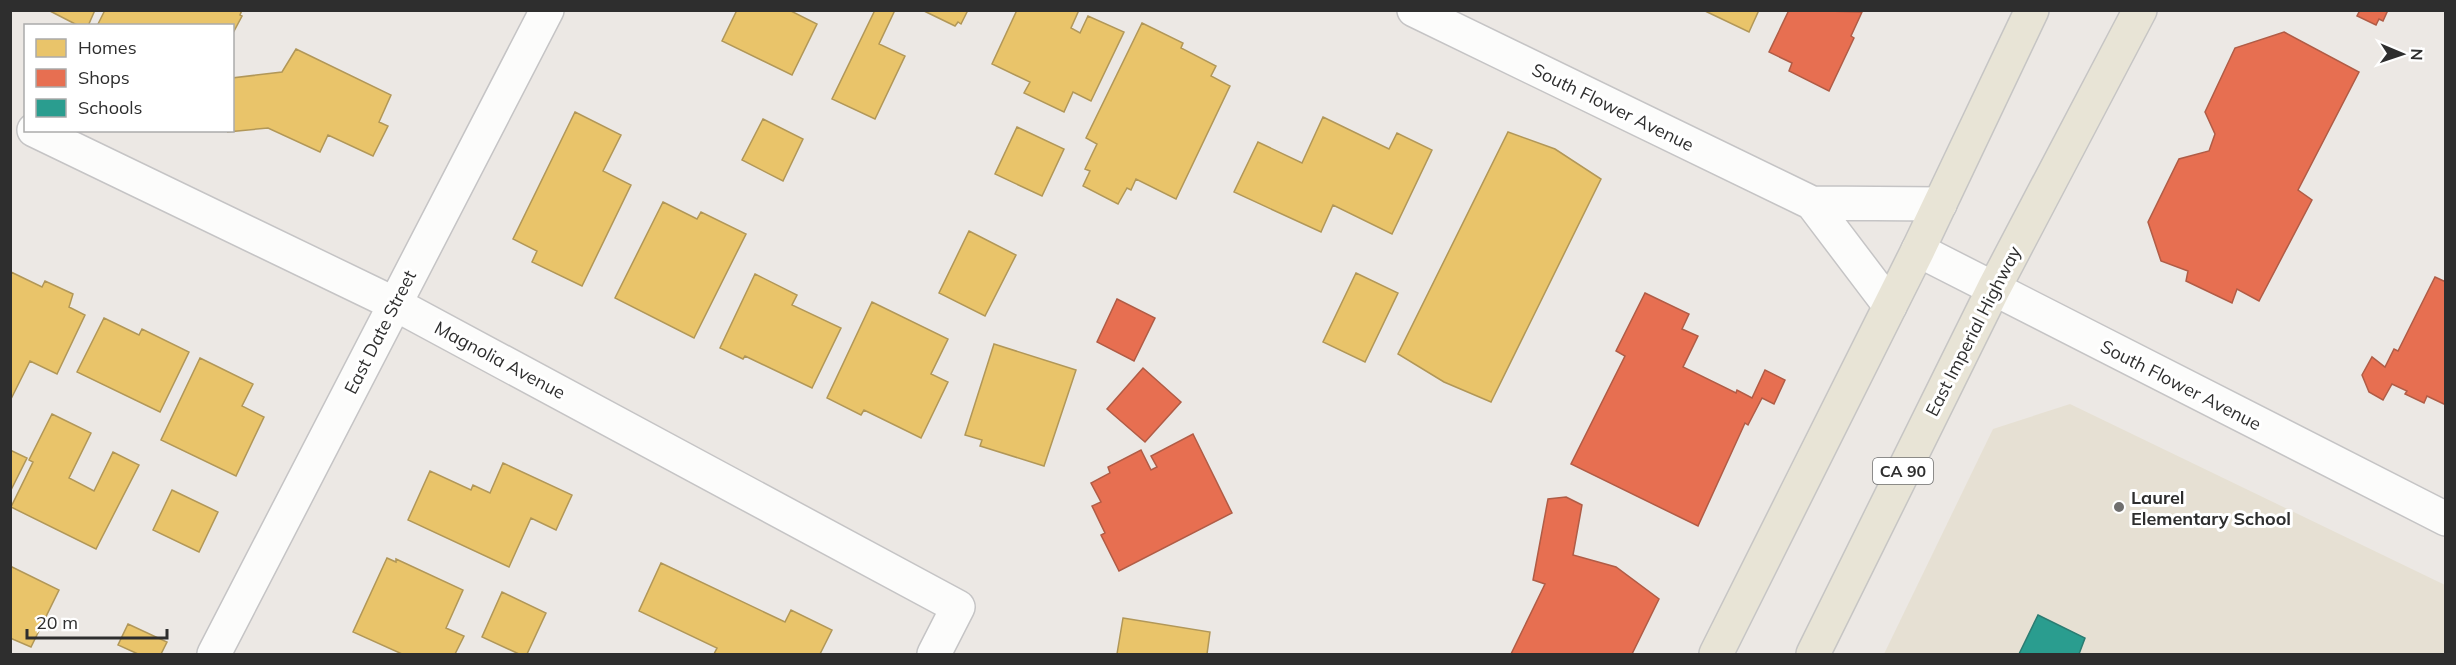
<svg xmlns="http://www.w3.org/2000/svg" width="2456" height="665" viewBox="0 0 2456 665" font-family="Mulish,sans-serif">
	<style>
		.education { fill: #e6e0d3 }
		.homes { fill: #e9c46a; stroke: #b19758; stroke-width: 1.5 }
		.shops { fill: #e76f51; stroke: #b05c46; stroke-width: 1.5 }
		.schools { fill: #2a9d8f; stroke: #2b7c72; stroke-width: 1.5 }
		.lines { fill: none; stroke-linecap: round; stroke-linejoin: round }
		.minor-casing { stroke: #c5c4c5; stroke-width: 36 }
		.primary-casing { stroke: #c6c5c4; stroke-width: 36 }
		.minor { stroke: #fcfcfb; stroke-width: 33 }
		.primary { stroke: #e8e4d6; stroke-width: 33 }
		.poi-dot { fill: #706f6e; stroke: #fff; stroke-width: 2 }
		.labels { text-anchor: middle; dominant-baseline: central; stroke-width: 6; stroke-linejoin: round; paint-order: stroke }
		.shield { fill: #fff; stroke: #6d6d6d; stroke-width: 1.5 }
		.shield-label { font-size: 16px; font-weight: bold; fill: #2e2e2e }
		.street-label { font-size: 18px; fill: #2e2e2e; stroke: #fff }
		.poi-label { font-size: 18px; font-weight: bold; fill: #2e2e2e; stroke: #fff; text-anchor: start }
	</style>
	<rect width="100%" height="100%" fill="#ece8e4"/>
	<path class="education" d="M 2070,404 L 2445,585 L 2445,654 L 1884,654 L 1993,429 Z"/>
	<path class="homes" d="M 48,10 L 95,10 L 88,26 L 79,26 Z
		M 105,10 L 242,10 L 240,15 L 242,16 L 232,35 L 232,26 L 100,26 L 98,24 Z
		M 737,10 L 789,10 L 817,24 L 792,75 L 722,41 Z
		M 875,10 L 895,10 L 879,44 L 905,56 L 875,119 L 832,99 Z
		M 922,10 L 968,10 L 961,24 L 958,22 L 955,26 Z
		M 1017,10 L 1079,10 L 1071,28 L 1080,33 L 1088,16 L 1124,32 L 1091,101 L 1073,92 L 1064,112 L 1024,93 L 1030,82 L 992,64 Z
		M 1703,10 L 1759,10 L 1749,32 Z
		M 1142,23 L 1183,43 L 1181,48 L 1216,66 L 1211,76 L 1230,86 L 1176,199 L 1136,179 L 1131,190 L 1127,188 L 1118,204 L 1083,186 L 1090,171 L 1085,169 L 1097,144 L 1086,138 Z
		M 296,49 L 391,95 L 379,122 L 388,126 L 373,156 L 328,135 L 320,152 L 268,128 L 227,132 L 232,130 L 232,78 L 282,72 Z
		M 575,112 L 621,135 L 603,171 L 631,185 L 582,286 L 532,262 L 537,251 L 513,239 Z
		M 1323,117 L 1389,149 L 1397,133 L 1432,150 L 1392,234 L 1333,205 L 1321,232 L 1234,192 L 1258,142 L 1302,163 Z
		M 763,119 L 803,139 L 783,181 L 742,160 Z
		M 1017,127 L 1064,149 L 1042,196 L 995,174 Z
		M 1508,132 L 1555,149 L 1601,179 L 1491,402 L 1444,382 L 1398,354 Z
		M 663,202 L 697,219 L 701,212 L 746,234 L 694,338 L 615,298 Z
		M 969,231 L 1016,255 L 985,316 L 939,293 Z
		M 11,272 L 42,287 L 45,281 L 73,294 L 69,307 L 85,315 L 57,374 L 30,361 L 10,401 Z
		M 1356,273 L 1398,293 L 1365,362 L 1323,342 Z
		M 755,274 L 797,295 L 792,305 L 841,328 L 812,388 L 745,356 L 743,359 L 720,348 Z
		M 872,302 L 948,339 L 931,374 L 948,382 L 921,438 L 864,410 L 861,415 L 827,398 Z
		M 104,318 L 139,335 L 142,329 L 189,352 L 160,412 L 77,372 Z
		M 994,344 L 1076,370 L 1044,466 L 980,446 L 982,440 L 965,435 Z
		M 200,358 L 253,384 L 242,406 L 264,417 L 236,476 L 161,440 Z
		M 52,414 L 91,433 L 69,478 L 94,491 L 113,452 L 139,465 L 96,549 L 11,507 L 33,462 L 29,460 Z
		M 10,450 L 27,458 L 10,492 Z
		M 503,463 L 572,495 L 556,530 L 531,518 L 509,567 L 408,520 L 430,471 L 471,490 L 473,485 L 490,493 Z
		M 172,490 L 218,512 L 199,552 L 153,530 Z
		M 387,558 L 396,562 L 396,559 L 463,590 L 446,628 L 464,636 L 455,654 L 402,654 L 353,632 Z
		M 661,563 L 785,622 L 791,610 L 832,630 L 820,654 L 714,654 L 717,648 L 639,611 Z
		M 10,566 L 59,590 L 31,647 L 10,638 Z
		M 502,592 L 546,613 L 527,654 L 519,654 L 482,637 Z
		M 1123,618 L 1210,632 L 1207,654 L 1117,654 Z
		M 128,624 L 167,642 L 161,654 L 138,654 L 118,645 Z"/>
	<path class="shops" d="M 1789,10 L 1862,12 L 1851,36 L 1854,38 L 1829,91 L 1789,71 L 1792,63 L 1769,52 Z
		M 2360,10 L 2388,10 L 2383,21 L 2379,19 L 2376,25 L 2357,16 Z
		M 2284,32 L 2359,72 L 2298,190 L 2312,200 L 2259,301 L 2237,289 L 2232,303 L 2186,281 L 2188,271 L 2161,261 L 2148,222 L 2179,159 L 2209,151 L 2215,134 L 2205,112 L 2235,48 Z
		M 2435,277 L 2446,282 L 2446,405 L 2427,396 L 2424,403 L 2405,394 L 2407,391 L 2392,384 L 2383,400 L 2369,392 L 2362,375 L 2372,357 L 2385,367 L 2394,349 L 2398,351 Z
		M 1645,293 L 1689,314 L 1682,329 L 1698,336 L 1683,367 L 1736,393 L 1737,390 L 1752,398 L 1765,370 L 1785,380 L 1774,404 L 1762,398 L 1748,425 L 1745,423 L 1698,526 L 1571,464 L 1625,356 L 1616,351 Z
		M 1117,299 L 1155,318 L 1134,361 L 1097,342 Z
		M 1143,368 L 1181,402 L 1145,442 L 1107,409 Z
		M 1193,434 L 1232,513 L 1119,571 L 1101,535 L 1105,533 L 1092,506 L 1101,502 L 1091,483 L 1110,473 L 1108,467 L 1141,450 L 1151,470 L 1157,467 L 1151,456 Z
		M 1566,497 L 1582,505 L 1573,555 L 1616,567 L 1659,599 L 1632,654 L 1511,654 L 1545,584 L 1533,580 L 1548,499 Z"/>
	<path class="schools" d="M 2038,615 L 2085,638 L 2079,654 L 2019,654 Z"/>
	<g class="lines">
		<defs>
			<path id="minor" d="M 1414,10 L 1812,203 L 1890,306
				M 34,130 L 395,304 L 958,607 L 934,654
				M 1812,203 L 1940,204
				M 1918,250 L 2446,519
				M 214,654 L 547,10"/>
			<path id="primary" d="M 1716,654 L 1918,250 L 2032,10
				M 1813,654 L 1994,288 L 2140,10"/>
		</defs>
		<use href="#minor" class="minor-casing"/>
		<use href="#primary" class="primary-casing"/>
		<use href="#minor" class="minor"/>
		<use href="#primary" class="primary"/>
	</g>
	<circle class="poi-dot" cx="2119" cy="507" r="6"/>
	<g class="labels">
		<rect class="shield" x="1873" y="458" width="60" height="26" rx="4.5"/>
		<g class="shield-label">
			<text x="1903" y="471">CA 90</text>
		</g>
		<g class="street-label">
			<text transform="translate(1613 107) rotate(26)">South Flower Avenue</text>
			<text transform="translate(1973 331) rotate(-63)">East Imperial Highway</text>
			<text transform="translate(380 332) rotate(-63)">East Date Street</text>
			<text transform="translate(500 360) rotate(28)">Magnolia Avenue</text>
			<text transform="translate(2181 385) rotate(27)">South Flower Avenue</text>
		</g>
		<g class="poi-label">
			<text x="2131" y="497">Laurel<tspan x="2131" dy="21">Elementary School</tspan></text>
		</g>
	</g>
	<rect width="2456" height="665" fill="none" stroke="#2e2e2e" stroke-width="24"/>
	<rect x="24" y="24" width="210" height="108" fill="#ffffff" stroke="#ababab" stroke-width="1.5"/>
	<rect x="36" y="39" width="30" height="18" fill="#e9c46a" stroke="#ababab" stroke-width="1.5"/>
	<text x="78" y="54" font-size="18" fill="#2e2e2e">Homes</text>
	<rect x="36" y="69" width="30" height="18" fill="#e76f51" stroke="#ababab" stroke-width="1.5"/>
	<text x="78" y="84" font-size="18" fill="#2e2e2e">Shops</text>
	<rect x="36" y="99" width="30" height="18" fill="#2a9d8f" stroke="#ababab" stroke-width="1.5"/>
	<text x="78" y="114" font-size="18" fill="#2e2e2e">Schools</text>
	<g transform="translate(2402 54) rotate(92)" stroke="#ffffff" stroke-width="4.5" paint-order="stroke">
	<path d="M0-4.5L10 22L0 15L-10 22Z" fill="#2e2e2e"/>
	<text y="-9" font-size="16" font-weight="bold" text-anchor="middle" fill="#2e2e2e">N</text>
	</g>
	<path d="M27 629v9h140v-9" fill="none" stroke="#2e2e2e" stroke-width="3"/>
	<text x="36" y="629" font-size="18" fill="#2e2e2e" stroke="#ffffff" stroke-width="4.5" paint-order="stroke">20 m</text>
</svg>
